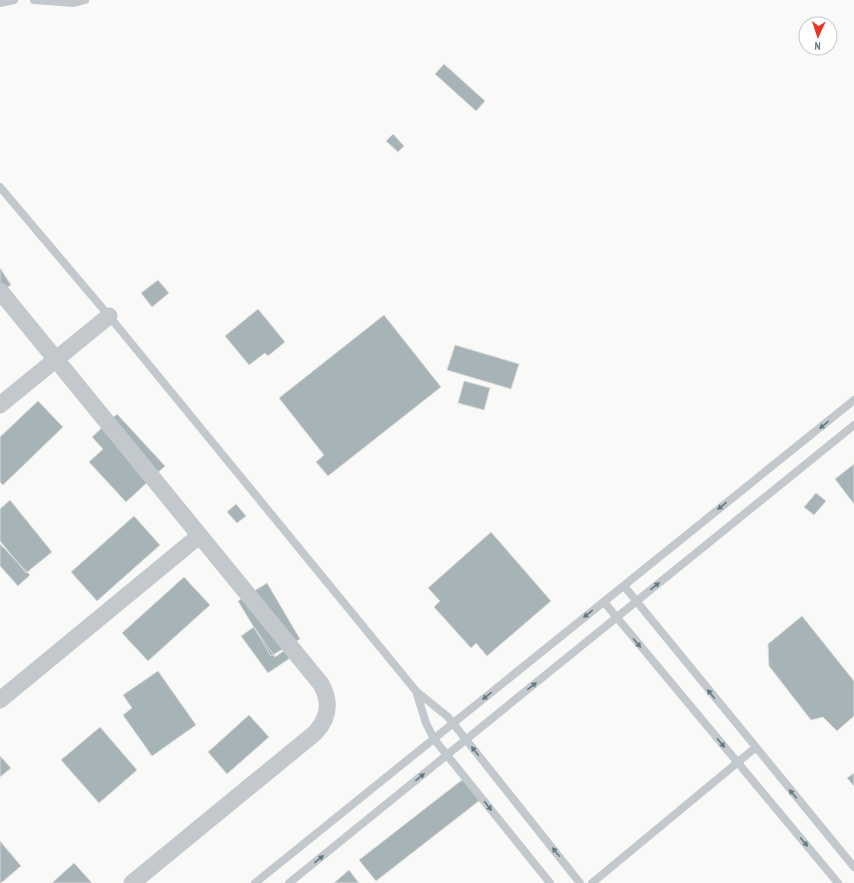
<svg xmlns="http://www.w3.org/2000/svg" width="854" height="883" viewBox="0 0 854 883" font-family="'PT Sans Narrow',sans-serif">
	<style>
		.building { fill: #a6b3b7; stroke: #dbdbd9 }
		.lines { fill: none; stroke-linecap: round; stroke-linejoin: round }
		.lane { stroke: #c2c8cb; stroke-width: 8 }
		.street { stroke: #c2c8cb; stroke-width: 17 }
		.oneway { fill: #637a83 }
	</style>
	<rect width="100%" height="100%" fill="#f9f9f7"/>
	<path class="building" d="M 444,64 L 485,101 L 476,111 L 435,74 Z
		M 393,134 L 404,146 L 398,152 L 386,141 Z
		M 0,268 L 11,285 L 1,291 L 7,300 L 0,305 Z
		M 158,280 L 169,293 L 152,307 L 141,293 Z
		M 258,309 L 285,342 L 268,356 L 265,353 L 249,365 L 225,336 Z
		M 384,315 L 441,387 L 328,476 L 316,462 L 324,455 L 279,398 Z
		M 455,345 L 519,364 L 511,389 L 447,370 Z
		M 464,381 L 490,388 L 484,410 L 458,403 Z
		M 38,401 L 63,427 L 3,485 L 0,482 L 0,437 Z
		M 117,414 L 165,466 L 126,502 L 89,462 L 103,449 L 92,437 Z
		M 854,464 L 854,504 L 835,479 Z
		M 816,493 L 826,501 L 814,515 L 804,507 Z
		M 10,500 L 52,552 L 26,573 L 0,541 L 0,509 Z
		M 236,504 L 246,516 L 237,523 L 227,512 Z
		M 134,516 L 160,545 L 97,601 L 71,572 Z
		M 491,532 L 551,601 L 487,656 L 476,643 L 471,648 L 434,607 L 440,601 L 428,588 Z
		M 0,544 L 30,575 L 18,586 L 0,566 Z
		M 184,577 L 210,605 L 148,661 L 122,633 Z
		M 267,583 L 300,639 L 271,656 L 238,601 Z
		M 802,616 L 854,681 L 854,716 L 837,731 L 823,717 L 811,720 L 769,666 L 768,644 Z
		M 254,627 L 275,657 L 291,646 L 296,654 L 268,673 L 241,636 Z
		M 158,671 L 196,725 L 152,756 L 123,715 L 132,708 L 123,695 Z
		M 249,715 L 269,737 L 227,774 L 208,752 Z
		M 100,727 L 137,770 L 99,803 L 61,760 Z
		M 0,756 L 11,768 L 0,777 Z
		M 854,773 L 854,786 L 847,778 Z
		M 467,776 L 484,797 L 376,881 L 359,860 Z
		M 0,841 L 21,866 L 1,883 L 0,883 Z
		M 74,863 L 92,883 L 52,883 Z
		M 349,870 L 359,883 L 334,883 Z"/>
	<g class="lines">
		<path class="lane" d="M 34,0 L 74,3 L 85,0
			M 0,3 L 14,0
			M 0,187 L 109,316 L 416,691 L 448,717 L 580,883
			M 624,586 L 854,867
			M 604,602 L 838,883
			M 416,691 L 426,723 L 434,739 L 550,883
			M 255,883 L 854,400
			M 289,883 L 854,425
			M 592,883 L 755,748"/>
		<path class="street" d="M 0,291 L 321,684 C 331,702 329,718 315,733 L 132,883
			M 0,405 L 109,316
			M 0,700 L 199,536"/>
	</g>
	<defs><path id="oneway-solid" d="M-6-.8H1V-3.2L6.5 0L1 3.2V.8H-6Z"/></defs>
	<g class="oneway">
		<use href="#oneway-solid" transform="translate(824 425) rotate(141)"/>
		<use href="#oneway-solid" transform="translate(722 506) rotate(141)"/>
		<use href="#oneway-solid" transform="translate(655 586) rotate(-39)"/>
		<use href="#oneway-solid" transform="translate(588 614) rotate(141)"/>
		<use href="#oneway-solid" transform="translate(637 643) rotate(50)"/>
		<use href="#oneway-solid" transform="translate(532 686) rotate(-39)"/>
		<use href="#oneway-solid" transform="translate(711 694) rotate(-129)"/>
		<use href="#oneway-solid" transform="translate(487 696) rotate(141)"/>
		<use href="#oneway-solid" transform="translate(721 743) rotate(50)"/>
		<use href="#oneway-solid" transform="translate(475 751) rotate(-129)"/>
		<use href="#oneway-solid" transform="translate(420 777) rotate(-39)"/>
		<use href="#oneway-solid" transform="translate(793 794) rotate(-130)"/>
		<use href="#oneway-solid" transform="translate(488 806) rotate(51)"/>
		<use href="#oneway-solid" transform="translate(804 842) rotate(50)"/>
		<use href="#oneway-solid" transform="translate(556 852) rotate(-129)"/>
		<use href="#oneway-solid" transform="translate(319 859) rotate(-39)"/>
	</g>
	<g transform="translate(818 36) rotate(183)"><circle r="19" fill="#ffffff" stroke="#c1cacd"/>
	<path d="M0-3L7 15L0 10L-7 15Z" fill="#eb3425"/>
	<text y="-6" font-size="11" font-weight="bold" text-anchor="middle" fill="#637a83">N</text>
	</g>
</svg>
